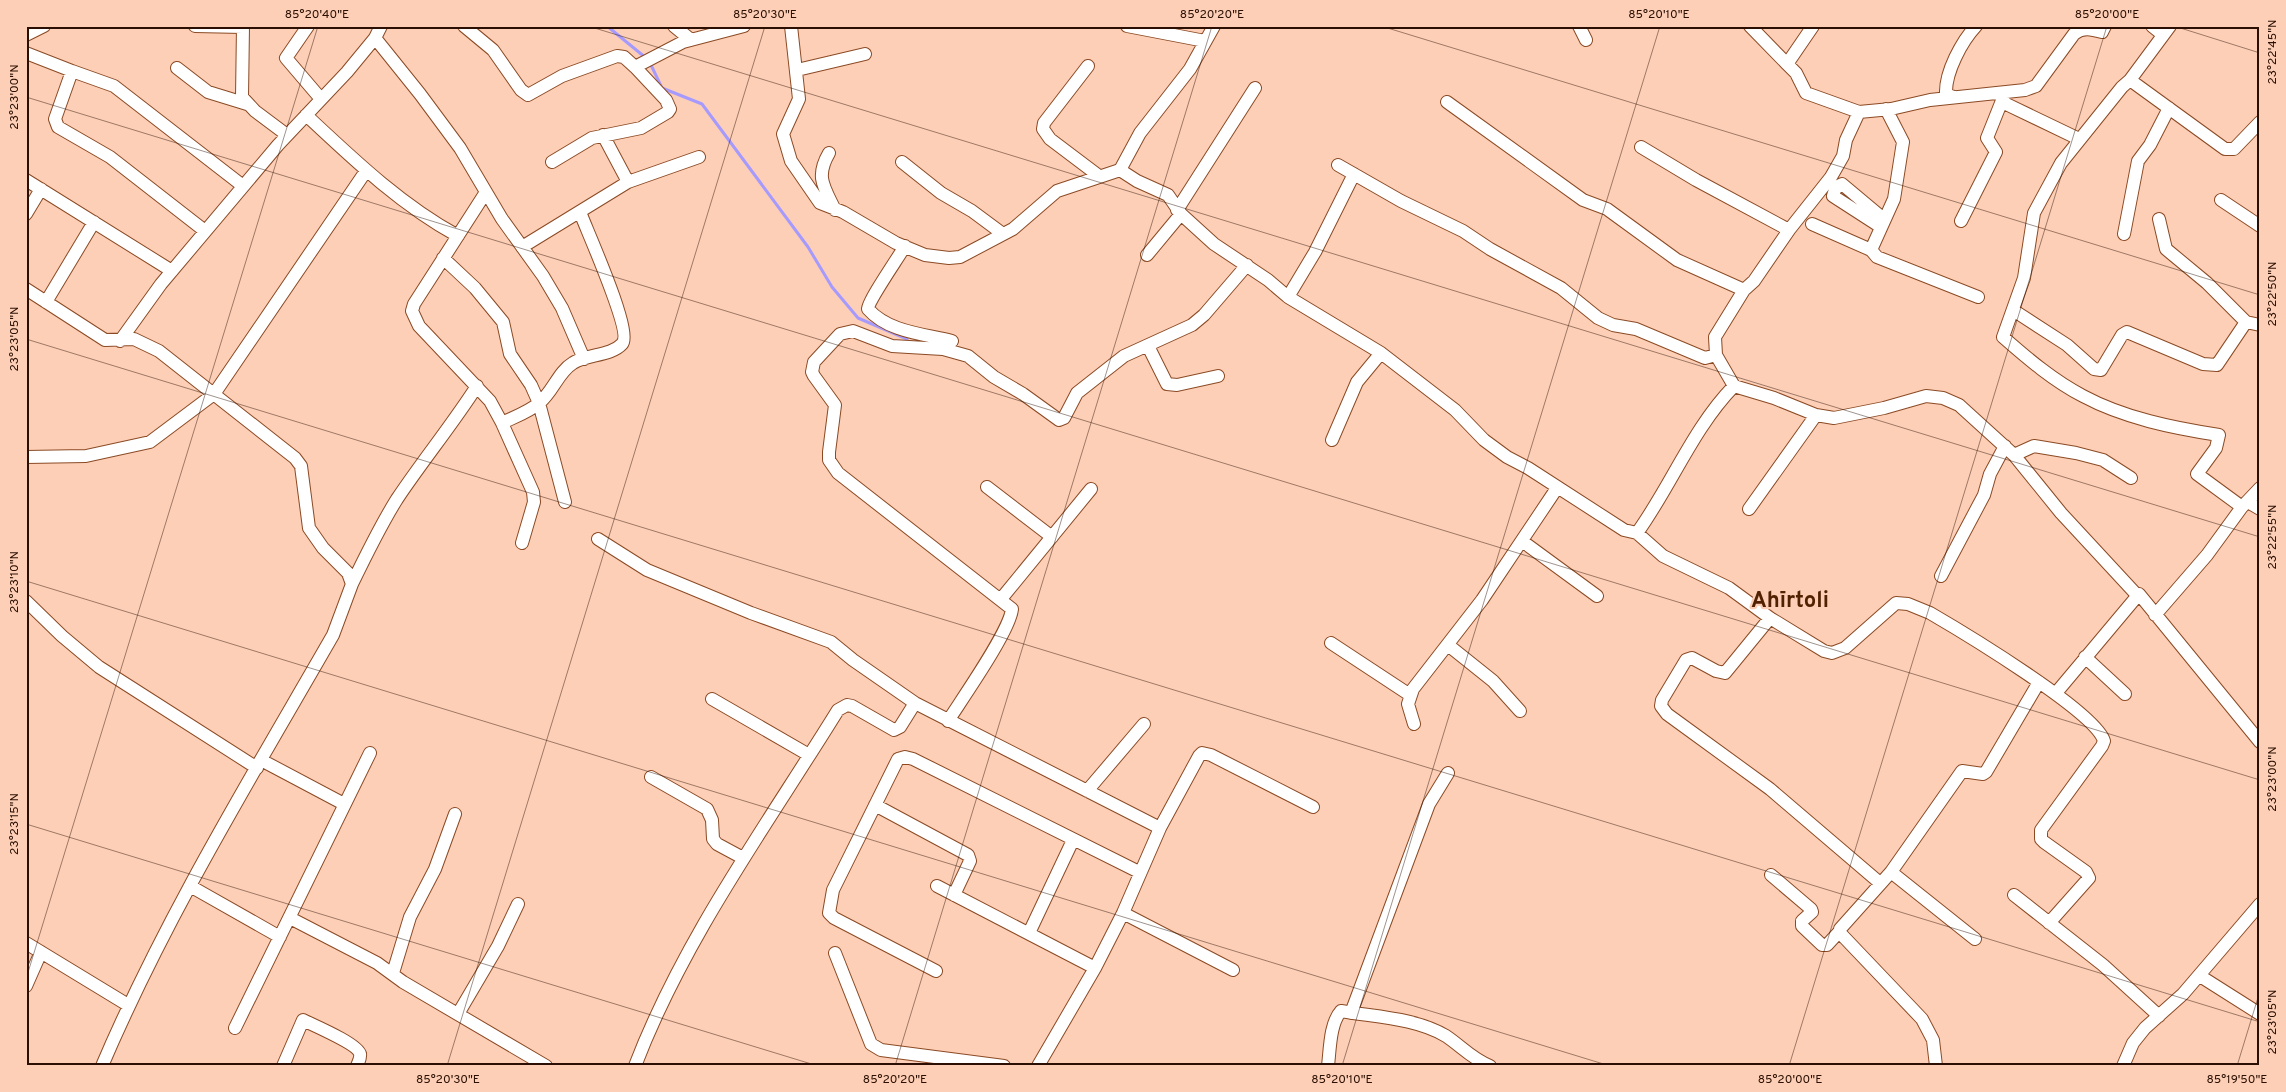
<svg xmlns="http://www.w3.org/2000/svg" width="2286" height="1092" viewBox="0 0 2286 1092" font-family="Overpass,sans-serif">
	<style>
		.lines { fill: none; stroke-linecap: round; stroke-linejoin: round }
		.stream { stroke: #a79afd; stroke-width: 3 }
		.minor-casing { stroke: #8b4a24; stroke-width: 14 }
		.minor { stroke: #fff; stroke-width: 12 }
		.ticks { fill: none; stroke: #2a0f02; stroke-width: 1; stroke-opacity: 0.45 }
		.labels { text-anchor: middle; dominant-baseline: central; stroke-width: 4.5; stroke-linejoin: round; paint-order: stroke }
		.district-label { font-size: 22px; font-weight: bold; fill: #512102; stroke: #fdcfb7 }
		.neatline { fill: none; stroke: #2a0f02; stroke-width: 2 }
		.ticks-label { font-size: 12px; text-anchor: middle; fill: #2a0f02 }
	</style>
	<rect width="100%" height="100%" fill="#fdcfb7"/>
	<g class="lines">
		<path class="stream" d="M 607,26 L 646,58
			M 650,63 L 662,88 L 702,104 L 808,247 L 832,287 L 858,318 L 907,339"/>
		<defs>
			<path id="minor" d="M 195,26 L 243,27
				M 243,26 L 242,97 L 255,111 L 287,135
				M 308,26 L 286,58 L 321,99
				M 464,26 L 493,50 L 521,90 L 528,95 L 562,76 L 617,56 L 624,57 L 635,67 L 683,42 L 744,26
				M 674,26 L 691,40
				M 791,26 L 799,99 L 783,134 L 791,161 L 820,203 L 843,212 L 896,243 L 925,255 L 949,258 L 960,257 L 1013,229 L 1057,191 L 1120,170
				M 1127,26 L 1205,41
				M 1214,26 L 1190,69 L 1140,133 L 1120,170 L 1137,181 L 1168,195 L 1181,214 L 1214,244 L 1268,280 L 1288,297 L 1381,353 L 1455,410 L 1484,440 L 1507,457 L 1528,468 L 1624,530 L 1637,533 C 1671,486 1693,428 1734,386
				M 1579,26 L 1586,40
				M 1750,26 L 1787,64 L 1813,26
				M 2152,26 L 2162,34
				M 2170,26 L 2130,80 L 2225,149 L 2234,149 L 2260,122
				M 26,35 L 44,26
				M 375,38 L 420,94 L 460,148 L 502,219 L 543,276 L 562,308 L 584,359
				M 26,53 L 72,71 L 55,119 L 58,127 L 110,157 L 205,231
				M 1787,64 L 1796,73 L 1806,93 L 1859,112 L 1891,109 L 1930,100 L 2025,90 L 2036,86 L 2074,34 C 2083,27 2091,29 2102,32 L 2105,26
				M 1088,66 L 1044,123 L 1043,129 L 1050,139 L 1099,176
				M 177,68 L 208,92 L 247,104
				M 797,70 L 865,54
				M 72,71 L 114,86 L 243,186
				M 2130,80 L 2122,87 L 2061,163 L 2034,213 L 2024,278 L 2003,337 C 2028,359 2054,381 2083,396 C 2124,418 2173,428 2219,435 L 2216,448 L 2197,474 L 2242,507
				M 1954,97 L 1946,94 C 1945,72 1962,41 1976,26
				M 1447,102 L 1583,200 L 1607,209 L 1677,260 L 1744,290 L 1754,281 L 1789,230 L 1831,177 L 1843,156 L 1846,140 L 1859,112
				M 2002,102 L 2079,139
				M 306,115 C 353,159 401,205 458,236
				M 603,135 L 628,182
				M 1641,147 L 1696,180 L 1789,230
				M 829,153 C 815,177 824,187 835,210
				M 552,162 L 592,138 L 641,128 L 668,112 L 670,109 L 666,100 L 635,67
				M 902,162 L 941,193 L 972,211 L 1003,234
				M 1338,165 L 1401,201 L 1463,231 L 1490,249 L 1561,288 L 1598,318 L 1613,325 L 1636,329 L 1705,358 L 1716,355 L 1715,337 L 1744,290
				M 26,180 L 172,271
				M 1842,184 L 1879,215 L 1881,227 L 1833,196 L 1836,187 Z
				M 486,192 L 414,304 L 412,311 L 419,326 L 490,401 L 502,423 L 533,492 L 534,502 L 522,543
				M 2221,200 L 2260,226
				M 1177,210 L 1255,88
				M 26,214 L 41,189
				M 2159,219 L 2166,249 L 2207,283 L 2246,322 L 2260,325
				M 1961,221 L 1996,152 L 1987,138 L 2005,93
				M 1812,224 L 1871,250 L 1894,199 L 1903,142 L 1886,109
				M 2124,234 L 2138,161 L 2150,145 L 2169,108
				M 905,246 C 898,258 868,301 868,309 C 888,332 924,334 952,341
				M 522,247 L 628,182 L 699,157
				M 1871,250 L 1877,257 L 1978,297
				M 1147,255 L 1181,214
				M 443,258 L 475,288 L 503,322 L 510,354 L 531,385 L 539,403 L 565,502
				M 26,289 L 105,340 L 134,339 L 159,351 L 295,458 L 301,466 L 309,528 L 323,548 L 348,573 L 352,584 L 333,635 C 252,776 166,916 102,1066
				M 1288,297 L 1315,252 L 1354,174
				M 46,302 L 94,222
				M 2013,310 L 2067,345 L 2094,369 L 2101,370 L 2122,335 L 2127,332 L 2203,364 L 2217,365 L 2246,322
				M 120,341 L 161,284 L 278,145 L 347,72 L 375,38 L 381,26
				M 1148,346 L 1167,384 L 1177,385 L 1218,376
				M 1716,355 L 1734,386 L 1774,398 L 1816,415 L 1834,418 L 1884,408 L 1926,396 L 1943,398 L 1959,405 L 2014,455 L 2061,513 L 2136,594 L 2139,594 L 2260,742
				M 502,423 C 514,417 529,412 539,403 C 553,392 558,372 573,363 C 587,354 611,356 622,344 C 633,332 587,231 580,212
				M 1332,440 L 1357,382 L 1381,353
				M 2014,455 L 2034,446 L 2076,453 L 2103,460 L 2131,478
				M 26,457 L 86,456 L 150,442 L 214,394 L 366,171
				M 987,487 L 1052,537
				M 2248,502 L 2260,509
				M 1749,509 L 1816,415
				M 1637,533 L 1663,556 L 1729,588 L 1770,618 L 1824,651 L 1832,653 L 1845,648 L 1896,603 L 1908,604 L 1930,613 C 1961,631 2096,712 2104,741 L 2102,746 L 2041,830 L 2041,839 L 2044,842 L 2086,872 L 2089,878 L 2049,923
				M 598,539 L 647,570 L 751,613 L 831,642 L 853,660 L 915,703 L 1160,828
				M 1522,541 L 1597,596
				M 1941,576 L 1984,495 L 1990,474 L 2005,446
				M 352,584 C 366,555 380,526 397,499 C 423,460 452,425 477,386
				M 1001,599 L 1091,489
				M 26,601 L 62,636 L 99,667 L 257,768
				M 2155,615 L 2207,555 L 2242,507 L 2260,488
				M 1770,618 L 1725,673 L 1716,671 L 1692,658 L 1686,660 L 1662,700 L 1661,706 L 1667,714 L 1770,789 L 1880,883
				M 1331,643 L 1410,695
				M 1448,645 L 1493,681 L 1520,711
				M 2085,657 L 2125,694
				M 2056,693 L 2139,594
				M 712,699 L 809,755
				M 948,721 C 962,699 1010,631 1012,609 L 838,473 L 829,460 L 829,452 L 835,405 L 814,376 L 812,372 L 814,362 L 840,334 L 853,331 L 892,346 L 943,349 L 968,356 L 994,377 L 1023,394 L 1059,420 L 1064,418 L 1077,393 L 1124,356 L 1192,325 L 1204,315 L 1247,265
				M 1414,724 L 1408,704 L 1413,689 L 1482,600 L 1557,488
				M 261,760 L 344,804
				M 651,777 L 707,809 L 712,820 L 713,839 L 717,844 L 743,858
				M 1087,791 L 1144,724
				M 875,805 L 968,855 L 970,861 L 954,895
				M 1891,872 L 1975,939
				M 1771,875 L 1811,909 L 1812,912 L 1802,921 L 1802,926 L 1822,945 L 1827,945 L 1839,932
				M 190,886 L 280,937
				M 937,886 L 1095,968
				M 2014,895 L 2103,965 L 2159,1016
				M 1123,913 L 1233,970
				M 290,918 L 377,963 L 403,982 L 546,1066
				M 1029,933 L 1073,840
				M 26,943 L 128,1005
				M 835,953 L 871,1044 L 881,1050 L 1004,1066
				M 936,971 L 834,918 L 829,913 L 833,890 L 898,759 L 905,757 L 913,759 L 1139,872
				M 393,973 L 410,917 L 435,869 L 455,814
				M 2200,976 L 2260,1014
				M 26,986 L 41,952
				M 1351,1013 L 1429,804 L 1448,773
				M 458,1014 L 498,946 L 518,904
				M 235,1028 L 370,753
				M 283,1066 L 303,1020 C 313,1025 358,1044 360,1054 C 361,1058 358,1063 357,1066
				M 635,1066 C 684,938 767,825 838,710 L 847,705 L 852,706 L 894,730 L 900,727 L 915,703
				M 1038,1066 L 1095,968 L 1123,913 L 1160,828 L 1199,756 L 1202,753 L 1211,755 L 1313,807
				M 1328,1066 C 1330,1049 1330,1023 1341,1011 C 1375,1017 1416,1018 1446,1036 C 1461,1046 1472,1059 1490,1066
				M 1936,1066 L 1933,1040 L 1922,1019 L 1841,934 L 1840,929 L 1891,872 L 1962,771 L 1983,774 L 1986,772 L 2039,682
				M 2123,1066 L 2133,1043 L 2145,1028 L 2183,994 L 2260,904"/>
		</defs>
		<use href="#minor" class="minor-casing"/>
		<use href="#minor" class="minor"/>
	</g>
	<path class="ticks" d="M 588,26 L 2260,537M 1381,26 L 2260,295M 2174,26 L 2260,53M 26,97 L 2260,780M 26,339 L 2260,1022M 26,581 L 1610,1066M 26,824 L 818,1066M 26,979 L 318,26M 447,1066 L 765,26M 895,1066 L 1212,26M 1342,1066 L 1660,26M 1789,1066 L 2107,26M 2237,1066 L 2260,991"/>
	<g class="labels">
		<g class="district-label">
			<text x="1790" y="601">Ahīrtoli</text>
		</g>
	</g>
	<rect width="2286" height="1092" fill="none" stroke="#fdcfb7" stroke-width="55"/>
	<rect x="28" y="28" width="2230" height="1036" class="neatline"/>
	<g class="ticks-label">
		<text x="317" y="18">85°20'40"E</text>
		<text x="765" y="18">85°20'30"E</text>
		<text x="1212" y="18">85°20'20"E</text>
		<text x="1659" y="18">85°20'10"E</text>
		<text x="2107" y="18">85°20'00"E</text>
		<text transform="translate(2272 52) rotate(-90)" y="4">23°22'45"N</text>
		<text transform="translate(14 97) rotate(-90)" y="4">23°23'00"N</text>
		<text transform="translate(2272 294) rotate(-90)" y="4">23°22'50"N</text>
		<text transform="translate(14 339) rotate(-90)" y="4">23°23'05"N</text>
		<text transform="translate(2272 537) rotate(-90)" y="4">23°22'55"N</text>
		<text transform="translate(14 582) rotate(-90)" y="4">23°23'10"N</text>
		<text transform="translate(2272 779) rotate(-90)" y="4">23°23'00"N</text>
		<text transform="translate(14 824) rotate(-90)" y="4">23°23'15"N</text>
		<text transform="translate(2272 1022) rotate(-90)" y="4">23°23'05"N</text>
		<text x="448" y="1083">85°20'30"E</text>
		<text x="895" y="1083">85°20'20"E</text>
		<text x="1342" y="1083">85°20'10"E</text>
		<text x="1790" y="1083">85°20'00"E</text>
		<text x="2237" y="1083">85°19'50"E</text>
	</g>
</svg>
